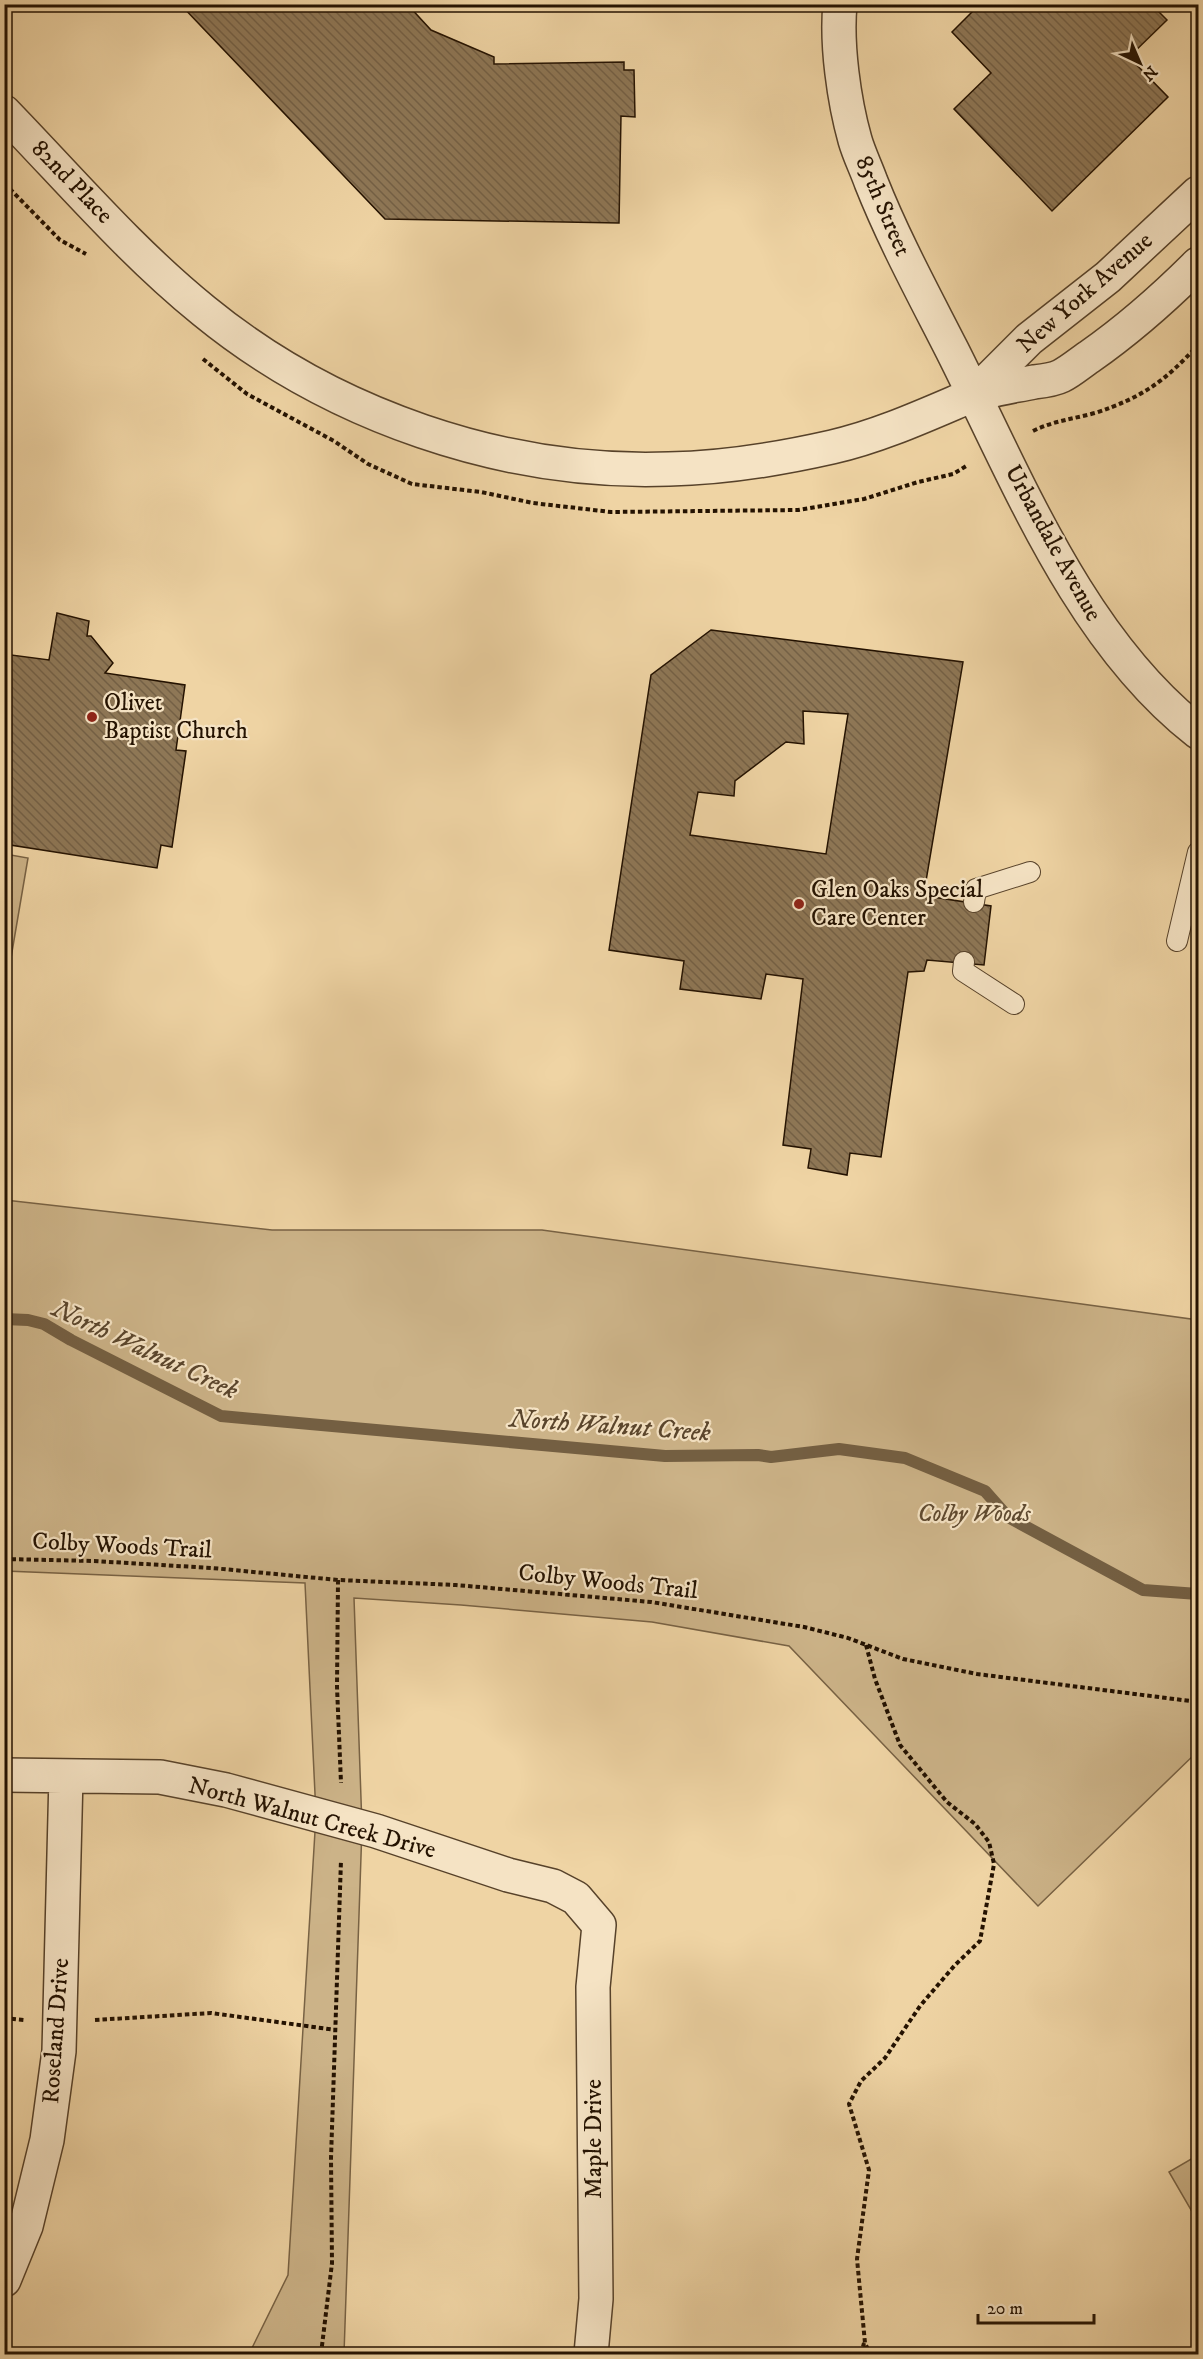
<svg xmlns="http://www.w3.org/2000/svg" width="1203" height="2359" viewBox="0 0 1203 2359" font-family="'IM FELL DW Pica',serif">
	<style>
		.green { fill: #ccb388; stroke: #786244; stroke-width: 1.5 }
		.lines { fill: none; stroke-linecap: round; stroke-linejoin: round }
		.stream { stroke: #745f42; stroke-width: 12 }
		.building { fill: url(#building-back-hatch); stroke: #241201; stroke-width: 1.5; fill-rule: evenodd }
		.service-casing { stroke: #57422a; stroke-width: 22 }
		.minor-casing { stroke: #57422a; stroke-width: 36 }
		.path { stroke: #241201; stroke-width: 4; stroke-dasharray: 4.5 3; stroke-linecap: butt }
		.service { stroke: #f5e3c4; stroke-width: 20 }
		.minor { stroke: #f5e3c4; stroke-width: 33 }
		.poi-dot { fill: #8f2418; stroke: #f5e3c4; stroke-width: 2 }
		.labels { text-anchor: middle; dominant-baseline: central; stroke-width: 4.5; stroke-linejoin: round; paint-order: stroke }
		.street-label { font-size: 24px; fill: #241201; stroke: #f5e3c4 }
		.poi-label { font-size: 24px; fill: #241201; stroke: #f5e3c4; text-anchor: start }
		.park-label { font-size: 24px; font-style: italic; fill: #5f4a30; stroke: #f5e3c4 }
		.water-label { font-size: 26px; font-style: italic; fill: #5a452c; stroke: #f5e3c4 }
	</style>
	<defs>
		<pattern id="building-back-hatch" width="6" height="6" patternUnits="userSpaceOnUse" patternTransform="scale(1.5)"><rect width="6" height="6" fill="#8e7756"/><path d="M-1 5l2 2M0 0l6 6M5-1l2 2" fill="none" stroke="#746045"/></pattern>
	</defs>
	<rect width="100%" height="100%" fill="#efd4a4"/>
	<filter id="stains"><feTurbulence type="fractalNoise" baseFrequency=".00333" numOctaves="4"/><feColorMatrix values="0 0 0 0 .2 0 0 0 0 .09 0 0 0 0 .02 0 0 0 .5 -.17"/></filter>
	<radialGradient id="worn" r=".72"><stop offset=".6" stop-color="#630" stop-opacity="0"/><stop offset="1" stop-color="#630" stop-opacity=".3"/></radialGradient>
	<path class="green" d="M 5,854 L 28,858 L 5,993 L 4,854 Z
		M 5,1200 L 272,1230 L 542,1230 L 1198,1320 L 1198,1751 L 1038,1906 L 789,1646 L 652,1622 L 461,1605 L 354,1598 L 362,1827 L 344,2354 L 249,2354 L 288,2275 L 316,1815 L 305,1583 L 5,1571 Z
		M 1198,2155 L 1198,2222 L 1169,2172 Z"/>
	<g class="lines">
		<path class="stream" d="M 4,1319 L 28,1320 L 44,1324 L 71,1340 L 221,1416 L 665,1456 L 758,1455 L 771,1457 L 839,1449 L 905,1458 L 985,1491 L 1008,1517 L 1143,1590 L 1198,1594"/>
	</g>
	<path class="building" d="M 180,4 L 407,4 L 431,30 L 494,57 L 494,64 L 624,62 L 624,70 L 634,70 L 635,117 L 621,116 L 619,223 L 385,219 Z
		M 980,4 L 1151,4 L 1167,20 L 1129,57 L 1168,97 L 1052,211 L 954,109 L 991,73 L 952,32 Z
		M 57,613 L 89,621 L 87,636 L 91,636 L 113,663 L 105,673 L 185,685 L 176,750 L 186,751 L 172,847 L 161,845 L 157,868 L 4,844 L 4,654 L 49,660 Z
		M 711,630 L 963,662 L 925,887 L 934,887 L 933,897 L 991,906 L 984,965 L 927,960 L 924,971 L 908,972 L 881,1157 L 850,1153 L 847,1175 L 808,1168 L 811,1149 L 783,1145 L 803,979 L 766,974 L 761,999 L 680,989 L 684,961 L 609,950 L 651,675 ZM 803,711 L 848,714 L 826,854 L 690,835 L 698,792 L 734,796 L 735,781 L 786,742 L 804,744 Z"/>
	<g class="lines">
		<defs>
			<path id="service" d="M 974,902 L 976,889 L 1030,872
				M 1177,941 L 1198,852
				M 964,962 L 963,971 L 1014,1004"/>
			<path id="minor" d="M 840,4 C 836,44 844,101 855,140 C 859,154 866,168 871,182 C 894,240 924,295 952,350 C 1018,481 1080,640 1198,732
				M 4,112 C 69,179 131,252 204,311 C 331,415 504,475 669,469 C 724,468 779,459 832,447 C 876,437 919,418 961,400 C 984,390 1010,387 1034,382 C 1043,381 1053,380 1061,376 C 1071,371 1080,363 1089,357 C 1129,329 1164,298 1198,264
				M 974,394 L 1029,339 L 1108,277 L 1198,193
				M 4,1775 L 160,1777 L 226,1790 L 376,1831 L 508,1875 L 553,1886 L 576,1898 L 599,1925 L 593,1987 L 596,2299 L 591,2354
				M 4,2280 L 26,2226 L 47,2140 L 59,2051 L 66,1776"/>
		</defs>
		<use href="#service" class="service-casing"/>
		<use href="#minor" class="minor-casing"/>
		<path class="path" d="M 4,192 L 9,188 L 60,240 L 86,254
			M 203,359 L 247,394 L 334,441 L 368,464 L 412,484 L 481,492 L 533,503 L 611,512 L 798,510 L 864,499 L 918,482 L 953,474 L 968,465
			M 1033,431 C 1053,421 1073,419 1095,413 C 1143,397 1164,382 1198,345
			M 4,1559 L 94,1561 L 212,1568 L 338,1580 L 456,1585 L 651,1602 L 804,1627 L 848,1638 L 903,1659 L 977,1674 L 1198,1702
			M 338,1580 L 337,1687 L 341,1783
			M 866,1645 L 875,1679 L 900,1745 L 947,1802 L 975,1824 L 989,1842 L 994,1864 L 980,1941 L 955,1965 L 920,2006 L 885,2058 L 861,2081 L 849,2104 L 869,2170 L 857,2259 L 865,2343 L 870,2354
			M 4,2018 L 24,2020
			M 95,2020 L 211,2013 L 336,2030
			M 321,2354 L 332,2263 L 331,2158 L 341,1860
			M 861,2354 L 864,2343"/>
		<use href="#service" class="service"/>
		<use href="#minor" class="minor"/>
	</g>
	<g class="poi-dot">
		<circle cx="92" cy="717" r="6"/>
		<circle cx="799" cy="904" r="6"/>
	</g>
	<g class="labels">
		<g class="street-label">
			<text transform="translate(72 182) rotate(46)">82nd Place</text>
			<text transform="translate(883 206) rotate(67)">85th Street</text>
			<text transform="translate(1085 293) rotate(-41)">New York Avenue</text>
			<text transform="translate(1053 543) rotate(61)">Urbandale Avenue</text>
			<text transform="translate(122 1546) rotate(3)">Colby Woods Trail</text>
			<text transform="translate(608 1582) rotate(6)">Colby Woods Trail</text>
			<text transform="translate(312 1818) rotate(15)">North Walnut Creek Drive</text>
			<text transform="translate(56 2031) rotate(-86)">Roseland Drive</text>
			<text transform="translate(594 2139) rotate(-90)">Maple Drive</text>
		</g>
		<g class="poi-label">
			<text x="104" y="703">Olivet<tspan x="104" dy="28">Baptist Church</tspan></text>
			<text x="811" y="890">Glen Oaks Special<tspan x="811" dy="28">Care Center</tspan></text>
		</g>
		<g class="park-label">
			<text x="974" y="1514">Colby Woods</text>
		</g>
		<g class="water-label">
			<text transform="translate(145 1350) rotate(25)">North Walnut Creek</text>
			<text transform="translate(610 1426) rotate(4)">North Walnut Creek</text>
		</g>
	</g>
	<rect width="1203" height="2359" fill="none" stroke="#efd4a4" stroke-width="24"/>
	<rect x="6" y="6" width="1191" height="2347" fill="none" stroke="#241201" stroke-width="3"/>
	<rect x="12" y="12" width="1179" height="2335" fill="none" stroke="#241201" stroke-width="1.5"/>
	<g transform="translate(1140 63) rotate(136)" stroke="#f5e3c4" stroke-width="4.5" paint-order="stroke">
	<path d="M0-4.5L10 22L0 15L-10 22Z" fill="#241201"/>
	<text y="-9" font-size="16" font-weight="bold" text-anchor="middle" fill="#241201">N</text>
	</g>
	<path d="M978 2314v9h116v-9" fill="none" stroke="#241201" stroke-width="3"/>
	<text x="987" y="2314" font-size="18" fill="#241201" stroke="#f5e3c4" stroke-width="4.5" paint-order="stroke">20 m</text>
	<rect width="100%" height="100%" filter="url(#stains)"/>
	<rect width="100%" height="100%" fill="url(#worn)"/>
</svg>
